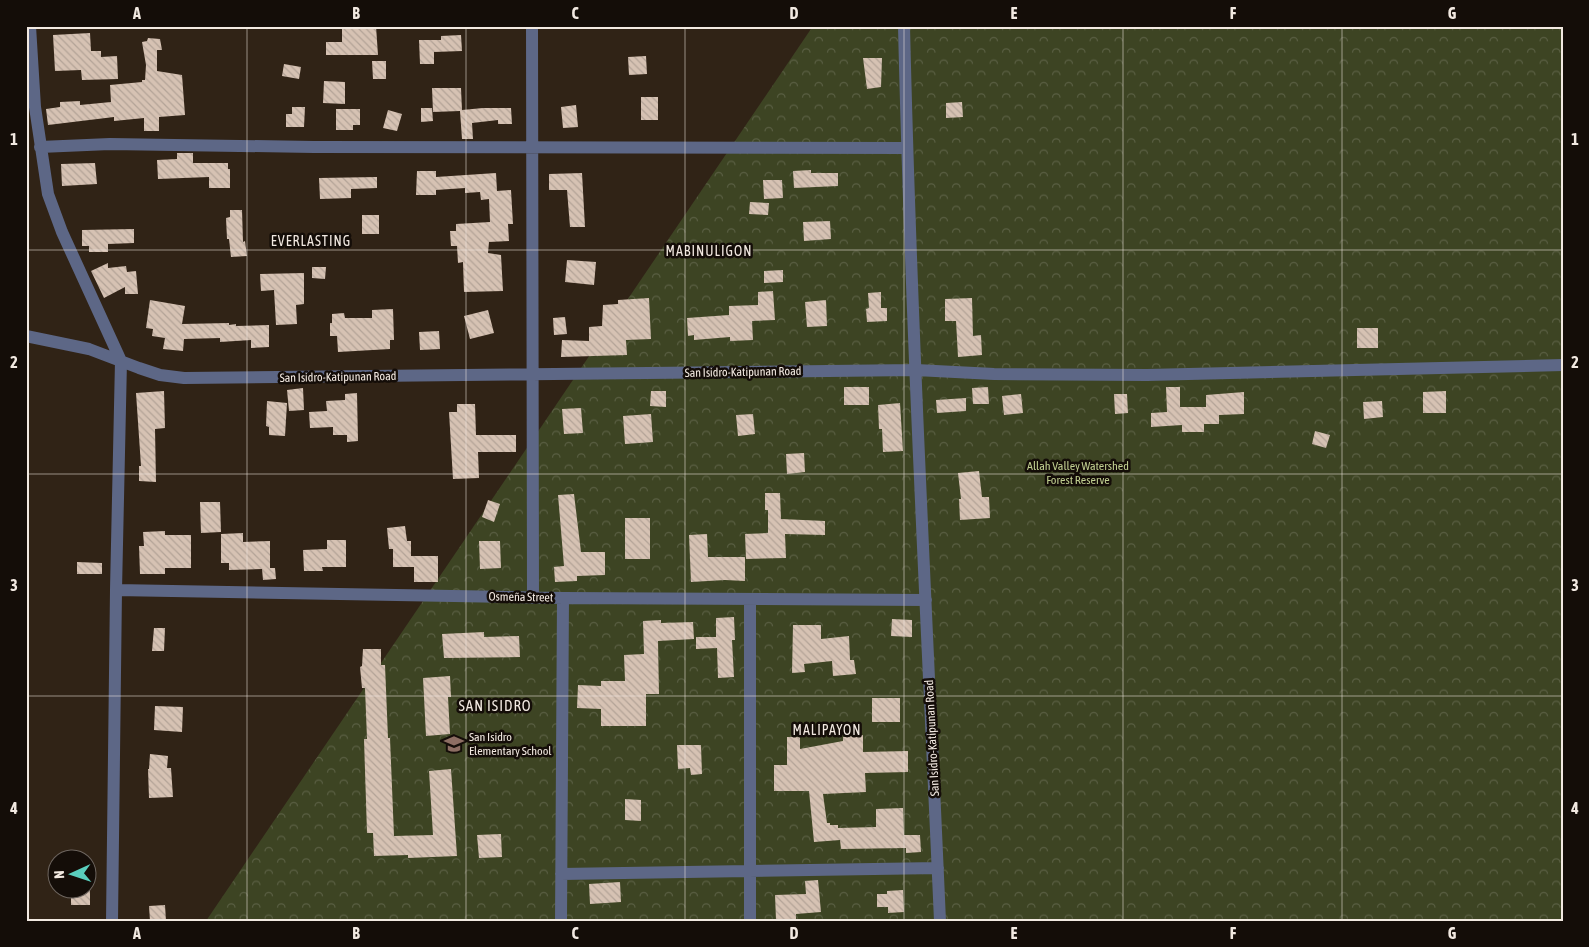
<svg xmlns="http://www.w3.org/2000/svg" width="1589" height="947" viewBox="0 0 1589 947" font-family="'Asap Condensed',sans-serif">
	<style>
		.forest { fill: url(#forest-crowns) }
		.building { fill: url(#building-back-hatch) }
		.lines { fill: none; stroke-linecap: round; stroke-linejoin: round }
		.minor { stroke: #5d6786; stroke-width: 12 }
		.grid { fill: none; stroke: #f2e9e1; stroke-width: 1; stroke-opacity: 0.55 }
		.labels { text-anchor: middle; dominant-baseline: central; stroke-width: 5; stroke-linejoin: round; paint-order: stroke }
		.street-label { font-size: 12px; fill: #f2e9e1; stroke: #140d08 }
		.park-label { font-size: 12px; fill: #c1cf91; stroke: #140d08 }
		.poi-label { font-size: 12px; fill: #f2e9e1; stroke: #140d08; text-anchor: start }
		.neighbourhood-label { font-size: 14px; letter-spacing: 1px; fill: #f2e9e1; stroke: #140d08 }
		.quarter-label { font-size: 15px; letter-spacing: 1px; fill: #f2e9e1; stroke: #140d08 }
		.neatline { fill: none; stroke: #f2e9e1; stroke-width: 2 }
		.grid-label { font-size: 16px; text-anchor: middle; font-weight: bold; fill: #f2e9e1 }
	</style>
	<defs>
		<pattern id="forest-crowns" width="20" height="18" patternUnits="userSpaceOnUse" patternTransform="scale(1.25)"><rect width="20" height="18" fill="#3d4423"/><path d="M2 6a3 3 0 1 1 6 0M12 15a3 3 0 1 1 6 0" fill="none" stroke="#5a5f43"/></pattern>
		<pattern id="building-back-hatch" width="6" height="6" patternUnits="userSpaceOnUse" patternTransform="scale(1.25)"><rect width="6" height="6" fill="#d6c2b3"/><path d="M-1 5l2 2M0 0l6 6M5-1l2 2" fill="none" stroke="#b3a397"/></pattern>
	</defs>
	<rect width="100%" height="100%" fill="#302316"/>
	<path class="forest" d="M 813,26 L 1563,26 L 1563,921 L 206,921 Z"/>
	<path class="building" d="M 342,26 L 376,26 L 378,55 L 326,55 L 326,42 L 342,42 Z
		M 90,33 L 91,51 L 101,51 L 101,57 L 117,56 L 118,79 L 82,80 L 81,70 L 55,71 L 53,35 Z
		M 461,35 L 462,51 L 434,52 L 434,64 L 420,64 L 419,40 L 441,40 L 441,36 Z
		M 148,38 L 160,39 L 162,50 L 157,50 L 157,71 L 182,75 L 185,115 L 159,117 L 159,131 L 144,131 L 144,118 L 114,121 L 114,117 L 48,125 L 46,109 L 60,107 L 60,102 L 80,101 L 80,105 L 111,102 L 110,85 L 142,82 L 142,80 L 145,80 L 146,65 L 142,42 L 147,41 Z
		M 646,56 L 647,74 L 629,75 L 628,57 Z
		M 863,58 L 882,58 L 881,87 L 867,89 Z
		M 372,61 L 386,61 L 386,79 L 373,79 Z
		M 284,64 L 301,67 L 299,79 L 282,76 Z
		M 324,81 L 345,82 L 345,104 L 323,103 Z
		M 432,88 L 461,88 L 462,110 L 483,108 L 511,108 L 512,124 L 498,124 L 498,120 L 472,123 L 473,139 L 462,139 L 460,111 L 433,112 Z
		M 641,97 L 658,97 L 658,120 L 641,120 Z
		M 962,102 L 963,117 L 946,118 L 946,103 Z
		M 576,105 L 578,127 L 563,128 L 561,107 Z
		M 292,107 L 305,107 L 304,127 L 286,127 L 286,114 L 292,114 Z
		M 421,108 L 432,108 L 433,121 L 421,122 Z
		M 336,109 L 360,109 L 360,125 L 353,125 L 353,130 L 336,130 Z
		M 388,110 L 402,114 L 397,131 L 383,128 Z
		M 177,153 L 193,153 L 193,163 L 228,163 L 228,169 L 230,169 L 230,188 L 209,188 L 209,177 L 158,179 L 157,160 L 177,159 Z
		M 95,163 L 97,184 L 62,186 L 61,164 Z
		M 811,170 L 811,173 L 838,173 L 838,186 L 794,188 L 793,171 Z
		M 417,171 L 436,171 L 436,177 L 496,173 L 497,191 L 511,190 L 513,224 L 508,224 L 509,241 L 489,242 L 488,253 L 501,255 L 503,291 L 464,292 L 463,262 L 458,263 L 457,246 L 451,246 L 450,231 L 456,231 L 456,224 L 490,222 L 489,199 L 481,200 L 480,192 L 465,193 L 465,188 L 436,190 L 436,195 L 416,195 Z
		M 582,173 L 585,227 L 570,227 L 567,190 L 549,190 L 549,174 Z
		M 377,177 L 377,188 L 351,189 L 351,198 L 320,199 L 319,178 Z
		M 763,180 L 782,180 L 783,198 L 764,199 Z
		M 750,202 L 769,203 L 768,215 L 749,214 Z
		M 230,210 L 242,210 L 243,242 L 245,241 L 247,256 L 231,257 L 229,239 L 227,239 L 226,218 L 230,217 Z
		M 362,215 L 379,215 L 379,234 L 362,234 Z
		M 830,221 L 831,239 L 804,241 L 803,222 Z
		M 134,229 L 134,243 L 108,244 L 108,252 L 89,252 L 89,246 L 82,246 L 82,230 Z
		M 567,260 L 596,262 L 594,285 L 565,282 Z
		M 108,263 L 108,268 L 126,266 L 127,272 L 136,271 L 138,294 L 125,294 L 125,287 L 104,298 L 91,271 Z
		M 312,267 L 326,267 L 325,279 L 312,278 Z
		M 783,270 L 783,282 L 764,283 L 764,271 Z
		M 304,273 L 304,304 L 296,305 L 297,324 L 276,325 L 274,290 L 261,291 L 260,274 Z
		M 773,291 L 775,320 L 752,321 L 753,340 L 730,341 L 730,337 L 694,340 L 694,335 L 688,336 L 687,318 L 729,315 L 729,306 L 758,305 L 758,292 Z
		M 881,292 L 881,308 L 887,308 L 887,321 L 867,322 L 866,309 L 869,308 L 868,293 Z
		M 649,298 L 651,339 L 626,340 L 627,355 L 561,357 L 562,340 L 589,341 L 589,327 L 602,326 L 603,305 L 618,304 L 618,300 Z
		M 972,298 L 973,336 L 981,335 L 982,355 L 958,357 L 956,321 L 945,321 L 945,299 Z
		M 150,300 L 185,306 L 182,324 L 229,323 L 229,325 L 236,324 L 236,326 L 269,325 L 269,347 L 251,348 L 251,340 L 220,342 L 220,338 L 184,339 L 183,351 L 163,349 L 165,338 L 152,336 L 153,329 L 146,328 Z
		M 826,300 L 827,326 L 807,327 L 805,302 Z
		M 393,309 L 394,340 L 390,340 L 390,349 L 338,352 L 337,336 L 330,336 L 330,323 L 332,323 L 332,314 L 344,313 L 345,318 L 372,318 L 372,310 Z
		M 488,310 L 494,333 L 470,339 L 464,316 Z
		M 565,317 L 567,334 L 554,335 L 553,318 Z
		M 1357,328 L 1378,328 L 1378,348 L 1357,348 Z
		M 439,331 L 440,349 L 420,350 L 419,332 Z
		M 844,387 L 869,387 L 869,405 L 844,405 Z
		M 988,387 L 989,404 L 973,404 L 972,388 Z
		M 1166,387 L 1180,387 L 1180,407 L 1206,407 L 1206,395 L 1244,392 L 1244,414 L 1219,415 L 1219,424 L 1204,424 L 1204,432 L 1182,432 L 1182,425 L 1151,427 L 1151,413 L 1167,412 Z
		M 303,388 L 304,410 L 289,411 L 287,390 Z
		M 164,391 L 165,428 L 155,429 L 156,482 L 139,481 L 139,466 L 141,466 L 136,393 Z
		M 651,391 L 666,391 L 666,407 L 650,406 Z
		M 1446,391 L 1446,413 L 1423,413 L 1423,392 Z
		M 357,393 L 358,441 L 347,442 L 347,435 L 333,435 L 333,427 L 310,428 L 309,412 L 327,411 L 326,401 L 345,400 L 345,394 Z
		M 1021,394 L 1023,413 L 1004,415 L 1002,396 Z
		M 1114,394 L 1127,394 L 1128,413 L 1115,414 Z
		M 966,398 L 966,411 L 937,413 L 936,400 Z
		M 267,401 L 287,403 L 285,436 L 269,435 L 269,427 L 266,426 Z
		M 1382,401 L 1383,417 L 1364,419 L 1363,402 Z
		M 900,403 L 903,451 L 883,452 L 882,429 L 879,429 L 878,405 Z
		M 457,404 L 475,404 L 476,435 L 516,435 L 516,452 L 478,452 L 479,478 L 453,479 L 449,412 L 457,412 Z
		M 581,408 L 583,433 L 564,434 L 562,409 Z
		M 651,414 L 653,442 L 625,444 L 623,416 Z
		M 753,414 L 755,434 L 738,436 L 736,415 Z
		M 1315,431 L 1330,435 L 1326,448 L 1312,444 Z
		M 804,453 L 805,472 L 787,474 L 786,454 Z
		M 979,471 L 982,497 L 989,497 L 990,518 L 960,520 L 959,499 L 961,499 L 958,473 Z
		M 765,493 L 780,493 L 781,519 L 825,521 L 825,535 L 785,534 L 786,558 L 746,559 L 745,534 L 768,533 L 768,510 L 765,510 Z
		M 574,494 L 581,552 L 605,552 L 605,575 L 577,576 L 577,581 L 555,582 L 554,567 L 564,566 L 558,495 Z
		M 488,500 L 500,504 L 494,522 L 482,517 Z
		M 200,502 L 220,502 L 221,532 L 201,533 Z
		M 625,518 L 650,518 L 650,559 L 625,559 Z
		M 405,526 L 407,541 L 411,541 L 411,556 L 438,556 L 438,582 L 414,582 L 414,567 L 393,567 L 393,549 L 389,549 L 387,528 Z
		M 165,531 L 165,535 L 191,535 L 191,568 L 165,568 L 165,574 L 140,574 L 139,546 L 144,546 L 143,532 Z
		M 243,533 L 243,542 L 270,541 L 270,568 L 275,568 L 276,579 L 263,580 L 262,569 L 229,570 L 229,563 L 221,563 L 221,534 Z
		M 707,534 L 708,557 L 745,557 L 745,581 L 725,580 L 691,582 L 689,535 Z
		M 327,540 L 346,540 L 346,567 L 322,567 L 323,571 L 304,571 L 303,550 L 327,549 Z
		M 479,541 L 500,541 L 501,568 L 480,569 Z
		M 77,562 L 102,563 L 102,574 L 77,574 Z
		M 734,617 L 735,640 L 732,640 L 734,677 L 718,678 L 717,648 L 696,649 L 696,637 L 716,637 L 716,618 Z
		M 892,619 L 912,620 L 912,637 L 891,636 Z
		M 661,620 L 661,623 L 693,622 L 694,639 L 658,641 L 659,694 L 646,694 L 646,726 L 601,726 L 601,709 L 577,708 L 578,685 L 601,686 L 601,681 L 625,681 L 624,655 L 644,654 L 643,621 Z
		M 793,625 L 821,625 L 821,639 L 849,636 L 850,660 L 854,660 L 856,674 L 833,676 L 832,661 L 804,664 L 805,672 L 792,673 Z
		M 154,628 L 165,628 L 164,651 L 152,651 Z
		M 484,632 L 484,637 L 519,636 L 520,657 L 444,658 L 442,634 Z
		M 363,649 L 381,649 L 381,665 L 385,665 L 388,738 L 390,738 L 394,836 L 433,835 L 429,771 L 451,769 L 457,856 L 408,858 L 408,855 L 374,856 L 373,833 L 367,833 L 364,739 L 367,739 L 365,688 L 362,688 L 360,667 L 362,666 Z
		M 450,676 L 451,697 L 448,697 L 450,734 L 426,736 L 423,678 Z
		M 872,698 L 900,698 L 900,722 L 872,722 Z
		M 155,706 L 183,707 L 182,732 L 154,730 Z
		M 863,735 L 863,752 L 908,751 L 908,772 L 865,773 L 866,792 L 823,794 L 827,823 L 830,823 L 830,825 L 838,825 L 838,828 L 876,827 L 876,809 L 903,808 L 904,835 L 920,835 L 921,852 L 906,853 L 906,848 L 841,849 L 840,840 L 814,842 L 809,791 L 774,791 L 774,765 L 787,765 L 787,737 L 800,737 L 800,749 L 843,741 L 843,737 Z
		M 677,745 L 701,745 L 702,774 L 691,775 L 690,768 L 678,769 Z
		M 150,754 L 168,756 L 167,768 L 171,768 L 173,797 L 149,798 L 148,769 L 149,769 Z
		M 625,799 L 641,800 L 641,821 L 625,820 Z
		M 501,834 L 502,857 L 479,858 L 477,835 Z
		M 818,880 L 821,912 L 796,914 L 796,920 L 776,920 L 775,895 L 806,894 L 805,881 Z
		M 620,882 L 621,902 L 590,904 L 589,884 Z
		M 71,890 L 90,890 L 90,905 L 71,905 Z
		M 903,890 L 904,912 L 888,913 L 888,907 L 877,907 L 877,894 L 887,894 L 887,891 Z
		M 165,905 L 166,921 L 150,921 L 149,906 Z"/>
	<g class="lines">
		<path class="minor" d="M 30,26 L 35,107 L 48,194 L 62,232 L 121,361 L 116,590 L 112,921
			M 532,26 L 533,598
			M 904,26 C 911,325 927,623 940,921
			M 40,147 L 110,144 L 314,147 L 907,148
			M 26,336 L 89,349 L 139,368 L 160,375 L 184,378 L 916,370 L 994,374 L 1147,375 L 1563,365
			M 116,590 L 563,598 L 926,600
			M 561,874 L 938,868
			M 561,921 L 563,598
			M 750,921 L 750,599"/>
	</g>
	<path class="grid" d="M 247,26 L 247,921M 466,26 L 466,921M 685,26 L 685,921M 904,26 L 904,921M 1123,26 L 1123,921M 1342,26 L 1342,921M 26,250 L 1563,250M 26,474 L 1563,474M 26,696 L 1563,696"/>
	<defs>
		<symbol id="school-bare" viewBox="-9 -9 18 18"><path d="M0-5L7-2L0 1L-7-2ZM-4 1L0 2.5L4 1V4Q0 6-4 4Z" fill="#8d6e63" stroke="#140d08" stroke-width="2.5" paint-order="stroke"/></symbol>
	</defs>
	<g fill-rule="evenodd">
		<use href="#school-bare" x="440" y="730" width="28" height="28"/>
	</g>
	<g class="labels">
		<g class="street-label">
			<text transform="translate(743 372) rotate(-1)">San Isidro-Katipunan Road</text>
			<text transform="translate(338 377) rotate(-1)">San Isidro-Katipunan Road</text>
			<text transform="translate(521 597) rotate(1)">Osmeña Street</text>
			<text transform="translate(932 738) rotate(-93)">San Isidro-Katipunan Road</text>
		</g>
		<g class="park-label">
			<text x="1078" y="466">Allah Valley Watershed<tspan x="1078" dy="14">Forest Reserve</tspan></text>
		</g>
		<g class="poi-label">
			<text x="469" y="737">San Isidro<tspan x="469" dy="14">Elementary School</tspan></text>
		</g>
		<g class="neighbourhood-label">
			<text x="311" y="241">EVERLASTING</text>
			<text x="709" y="251">MABINULIGON</text>
			<text x="827" y="730">MALIPAYON</text>
		</g>
		<g class="quarter-label">
			<text x="495" y="705">SAN ISIDRO</text>
		</g>
	</g>
	<rect width="1589" height="947" fill="none" stroke="#140d08" stroke-width="55"/>
	<g transform="translate(72 874) rotate(267)"><circle r="24" fill="#140d08" stroke="#6d655f"/>
	<path d="M0-4L9 19L0 12L-9 19Z" fill="#5acebd"/>
	<text y="-8" font-size="14" font-weight="bold" text-anchor="middle" fill="#f2e9e1">N</text>
	</g>
	<rect x="28" y="28" width="1534" height="892" class="neatline"/>
	<g class="grid-label">
		<text x="137" y="19">A</text>
		<text x="356" y="19">B</text>
		<text x="575" y="19">C</text>
		<text x="794" y="19">D</text>
		<text x="1014" y="19">E</text>
		<text x="1233" y="19">F</text>
		<text x="1452" y="19">G</text>
		<text x="14" y="145">1</text>
		<text x="1575" y="145">1</text>
		<text x="14" y="368">2</text>
		<text x="1575" y="368">2</text>
		<text x="14" y="591">3</text>
		<text x="1575" y="591">3</text>
		<text x="14" y="814">4</text>
		<text x="1575" y="814">4</text>
		<text x="137" y="939">A</text>
		<text x="356" y="939">B</text>
		<text x="575" y="939">C</text>
		<text x="794" y="939">D</text>
		<text x="1014" y="939">E</text>
		<text x="1233" y="939">F</text>
		<text x="1452" y="939">G</text>
	</g>
</svg>
